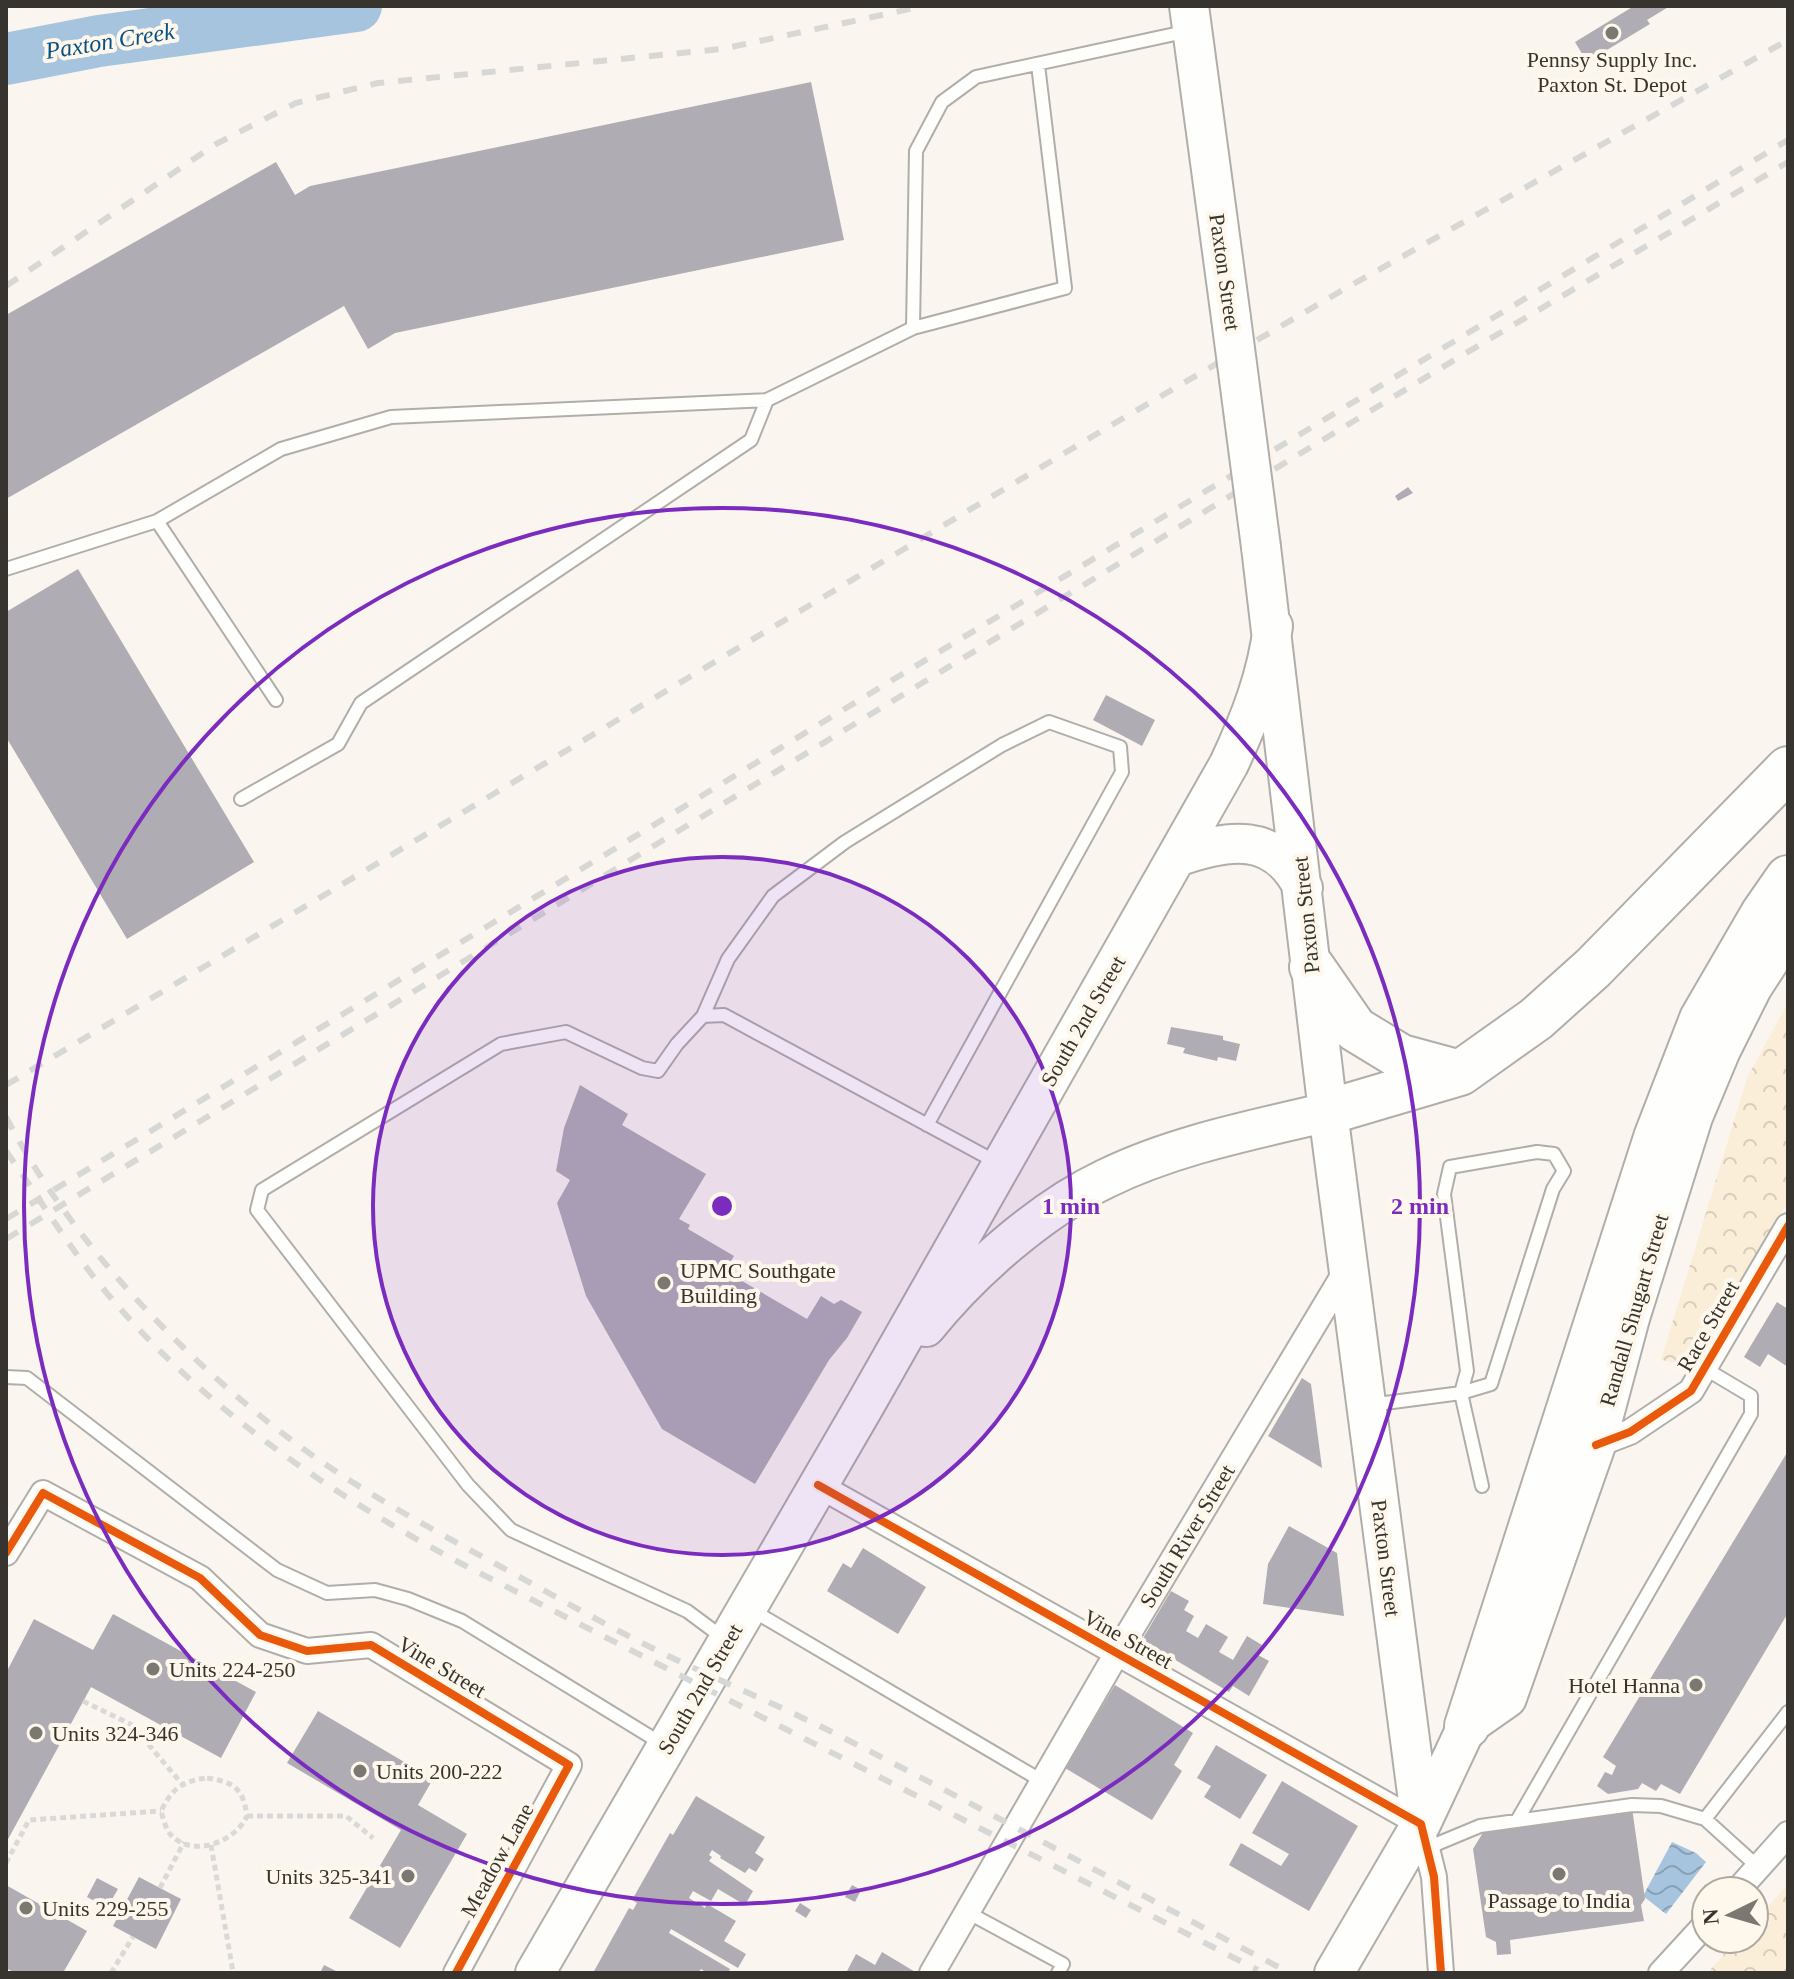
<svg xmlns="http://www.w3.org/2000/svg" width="1794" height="1979" viewBox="0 0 1794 1979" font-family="Georgia,serif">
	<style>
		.park { fill: url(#park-crowns) }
		.water { fill: url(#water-waves) }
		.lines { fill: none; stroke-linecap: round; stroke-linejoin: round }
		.river { stroke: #a7c4de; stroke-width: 52 }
		.building { fill: #afadb3 }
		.lane-casing { stroke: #b1aea9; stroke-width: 16 }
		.street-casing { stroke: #b1aea9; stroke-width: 28 }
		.primary-casing { stroke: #b1aea9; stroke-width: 42 }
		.highway-casing { stroke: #b1aea9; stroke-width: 48 }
		.path { stroke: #dad9d7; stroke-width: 5; stroke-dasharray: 6 4; stroke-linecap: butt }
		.lane { stroke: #fefefd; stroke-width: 12 }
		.street { stroke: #fefefd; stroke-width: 24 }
		.primary { stroke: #fefefd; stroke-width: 38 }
		.highway { stroke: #fefefd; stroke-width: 44 }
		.rail { stroke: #d7d7d5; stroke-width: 6; stroke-dasharray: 14 14; stroke-linecap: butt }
		.primary-bridge-casing { stroke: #b1aea9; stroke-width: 42; stroke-linecap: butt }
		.primary-bridge { stroke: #fefefd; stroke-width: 38 }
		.cycleway-casing { stroke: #fef7eb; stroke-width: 13 }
		.cycleway { stroke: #e8590c; stroke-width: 8 }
		.ring { fill: none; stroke: #7b2cbf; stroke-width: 4 }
		.poi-dot { fill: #7b7872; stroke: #fef7eb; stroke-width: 3 }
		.labels { text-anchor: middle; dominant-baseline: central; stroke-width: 8; stroke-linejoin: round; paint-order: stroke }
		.poi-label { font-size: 22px; fill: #37342f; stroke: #fef7eb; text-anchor: start }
		.street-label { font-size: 22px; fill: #37342f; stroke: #fef7eb }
		.water-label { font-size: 24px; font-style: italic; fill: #084f82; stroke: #fef7eb }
		.centre { fill: #7b2cbf; stroke: #fef7eb; stroke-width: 4 }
		.ring-label { font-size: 24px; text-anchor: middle; font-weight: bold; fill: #7b2cbf; stroke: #fef7eb; stroke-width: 8; stroke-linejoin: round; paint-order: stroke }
	</style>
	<defs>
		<pattern id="park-crowns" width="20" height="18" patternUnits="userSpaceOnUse" patternTransform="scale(2)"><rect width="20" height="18" fill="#fbeed9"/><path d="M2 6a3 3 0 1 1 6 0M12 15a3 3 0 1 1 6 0" fill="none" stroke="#d8cdbb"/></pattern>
		<pattern id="water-waves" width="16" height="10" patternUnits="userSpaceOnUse" patternTransform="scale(2)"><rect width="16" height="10" fill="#a7c4de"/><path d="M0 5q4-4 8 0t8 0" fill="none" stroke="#89a0b4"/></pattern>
	</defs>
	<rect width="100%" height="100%" fill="#faf6ef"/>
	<path class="park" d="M 1788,1002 L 1788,1202 L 1690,1365 L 1661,1360 L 1747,1078 Z
		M 1788,1884 L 1788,1973 L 1707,1973 L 1738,1939 L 1754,1939 L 1754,1922 Z"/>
	<path class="water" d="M 1672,1842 L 1696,1853 L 1706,1862 L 1666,1914 L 1643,1896 Z"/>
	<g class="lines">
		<path class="river" d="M 6,59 L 99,41 L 356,6"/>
	</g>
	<path class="building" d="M 1634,6 L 1670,6 L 1647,20 L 1650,24 L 1587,62 L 1575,42 Z
		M 811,82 L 844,240 L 395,333 L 368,349 L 344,306 L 6,499 L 6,315 L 276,162 L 295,195 L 310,186 Z
		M 1408,487 L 1413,493 L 1398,501 L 1395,496 Z
		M 78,569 L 254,862 L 127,939 L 6,737 L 6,612 Z
		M 1106,695 L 1155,720 L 1142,746 L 1093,720 Z
		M 1171,1027 L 1223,1036 L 1223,1040 L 1240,1044 L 1236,1061 L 1218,1057 L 1217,1061 L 1183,1053 L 1185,1048 L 1167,1044 Z
		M 580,1085 L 628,1114 L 622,1125 L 706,1174 L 679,1219 L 690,1225 L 688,1229 L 734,1256 L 725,1271 L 807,1319 L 821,1296 L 834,1304 L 841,1300 L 862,1312 L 847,1338 L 829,1360 L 755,1484 L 662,1429 L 586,1296 L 557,1203 L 570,1180 L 556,1171 L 564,1128 Z
		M 1777,1302 L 1788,1309 L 1788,1367 L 1768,1354 L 1760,1367 L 1744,1357 Z
		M 1302,1378 L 1311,1384 L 1322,1468 L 1268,1436 Z
		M 1788,1451 L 1788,1613 L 1680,1794 L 1661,1784 L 1656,1791 L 1642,1783 L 1638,1789 L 1608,1794 L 1597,1786 L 1605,1772 L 1612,1775 L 1616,1766 L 1603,1757 Z
		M 1289,1526 L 1337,1553 L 1344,1616 L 1263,1604 L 1268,1564 Z
		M 863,1548 L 926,1587 L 898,1634 L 827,1591 L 843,1563 L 851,1568 Z
		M 1171,1591 L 1189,1601 L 1184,1610 L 1194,1616 L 1186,1631 L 1198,1638 L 1206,1624 L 1228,1637 L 1219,1652 L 1233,1660 L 1247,1636 L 1262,1645 L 1256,1654 L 1269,1661 L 1249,1696 L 1233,1686 L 1229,1692 L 1142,1640 Z
		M 113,1614 L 256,1692 L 221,1758 L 91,1687 L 6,1843 L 6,1673 L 34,1619 L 93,1650 Z
		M 1115,1685 L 1193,1733 L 1174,1765 L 1182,1771 L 1152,1820 L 1065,1768 Z
		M 318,1711 L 433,1779 L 418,1805 L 467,1834 L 400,1948 L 349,1918 L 401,1830 L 287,1763 Z
		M 1216,1745 L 1267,1775 L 1240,1819 L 1204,1797 L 1211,1786 L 1197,1778 Z
		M 1282,1781 L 1358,1826 L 1309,1911 L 1229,1865 L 1241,1843 L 1281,1866 L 1289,1854 L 1252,1833 Z
		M 696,1796 L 765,1837 L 755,1853 L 764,1859 L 756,1872 L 749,1868 L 745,1873 L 720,1858 L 721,1856 L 712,1850 L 709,1855 L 712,1857 L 709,1861 L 753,1891 L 745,1905 L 718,1889 L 711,1901 L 693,1891 L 689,1898 L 705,1908 L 707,1904 L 736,1921 L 724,1941 L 746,1954 L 738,1968 L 671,1929 L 669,1933 L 730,1969 L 728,1973 L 707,1973 L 701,1969 L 698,1973 L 593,1973 L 629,1908 L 633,1910 L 637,1903 L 632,1900 L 670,1833 L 673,1835 Z
		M 1632,1808 L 1645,1899 L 1641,1905 L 1644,1921 L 1510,1940 L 1511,1954 L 1497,1955 L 1496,1942 L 1486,1937 L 1473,1849 L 1487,1826 Z
		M 139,1877 L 181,1899 L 156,1949 L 113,1926 Z
		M 97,1878 L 118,1889 L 107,1908 L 87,1897 Z
		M 6,1885 L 87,1931 L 63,1973 L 15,1973 L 6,1968 Z
		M 852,1885 L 861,1890 L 855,1902 L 845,1897 Z
		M 800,1903 L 811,1910 L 806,1918 L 795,1911 Z
		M 882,1952 L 917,1973 L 846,1973 L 856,1954 L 875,1965 Z
		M 324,1965 L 340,1973 L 320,1973 Z"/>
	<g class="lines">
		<defs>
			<path id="lane" d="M 913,328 L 1065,288 L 1038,65
				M 6,569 L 157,521
				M 276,700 L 157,521 L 281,449 L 391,417 L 767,400 L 913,328 L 916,151 L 942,102 L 976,77 L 1189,31
				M 241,799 L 338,744 L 361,703 L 751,440 L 767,400
				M 703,1016 L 728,959 L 773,896 L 845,842 L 1002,745 L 1049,722 L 1120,747 L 1122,772 L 927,1125
				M 6,1377 L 27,1378 L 277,1570 L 327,1593 L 375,1590 L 408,1599 L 462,1621 L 664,1745
				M 1370,1405 L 1461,1393 L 1467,1371 L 1444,1194 L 1450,1167 L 1537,1152 L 1554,1154 L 1564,1171 L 1553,1189 L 1491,1384 L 1461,1393 L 1482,1486
				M 750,1609 L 1042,1781
				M 726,1640 L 687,1611 L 511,1530 L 468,1485 L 257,1210 L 262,1190 L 501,1044 L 566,1032 L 642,1068 L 658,1071 L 677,1044 L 703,1016 L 724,1015 L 998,1163
				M 1518,1819 L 1751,1414 L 1751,1396 L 1704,1368
				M 1705,1819 L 1788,1712
				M 1427,1848 L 1480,1826 L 1632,1805 L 1661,1806 L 1705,1819 L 1758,1867
				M 967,1912 L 1063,1964 L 1058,1973"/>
			<path id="street" d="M 1596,1445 L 1630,1432 L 1691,1391 L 1788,1226
				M 818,1485 L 1421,1824 L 1434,1877 L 1441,1973
				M 6,1553 L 43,1493 L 200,1578 L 260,1635 L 307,1651 L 371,1645 L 569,1765 L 456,1973
				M 1737,1891 L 1788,1834
				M 932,1973 L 1117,1653 L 1349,1266
				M 1661,1973 L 1706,1924"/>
			<path id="primary" d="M 1189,6 L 1231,318
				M 1261,547 L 1328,1112 L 1421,1824
				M 1177,857 C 1228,839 1275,831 1303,888
				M 926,1327 C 970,1272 1040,1210 1105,1179 C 1174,1145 1253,1130 1328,1112
				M 535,1973 L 865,1405 L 1229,764 C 1250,719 1267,676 1273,626
				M 1334,1973 L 1421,1824 L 1467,1726 L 1507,1698 L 1596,1445 L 1630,1318 L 1693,1117 L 1721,1050 L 1752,988 L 1788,932"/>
			<path id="highway" d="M 1312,967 L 1355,1029 L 1401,1057 L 1460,1073
				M 1328,1112 L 1460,1073 L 1536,1019 L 1593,968 L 1788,769
				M 1467,1726 L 1656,1138 L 1702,1019 L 1763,914 L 1788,878"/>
		</defs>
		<use href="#lane" class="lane-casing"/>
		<use href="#street" class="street-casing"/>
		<use href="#primary" class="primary-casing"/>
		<use href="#highway" class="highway-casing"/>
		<path class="path" d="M 83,1701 L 132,1725 L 182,1784
			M 207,1778 C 235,1782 243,1789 247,1816 C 236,1841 193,1859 171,1835 C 166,1830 163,1818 161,1811 C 172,1789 182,1781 207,1778 Z
			M 247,1816 L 346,1816 L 373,1838
			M 211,1845 L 233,1972
			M 6,1863 L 29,1820 L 161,1811
			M 160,1888 L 184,1842
			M 111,1973 L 133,1937"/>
		<use href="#lane" class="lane"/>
		<use href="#street" class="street"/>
		<use href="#primary" class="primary"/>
		<use href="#highway" class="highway"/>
		<path class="rail" d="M 6,286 L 216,144 L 296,103 L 378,83 L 722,49 L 924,6
			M 6,1085 L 1115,423 L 1348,287 L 1788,40
			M 6,1117 C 69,1239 181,1357 290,1439 C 353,1487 423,1524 492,1562 C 541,1588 589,1616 638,1641 C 701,1673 767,1700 830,1731 C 985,1809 1136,1893 1290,1973
			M 6,1151 C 38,1196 66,1243 101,1286 C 197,1404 327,1492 460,1563 L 1258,1970
			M 6,1219 L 856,702 L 1788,140
			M 6,1239 L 1456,359 L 1788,162"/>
		<defs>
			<path id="primary-bridge" d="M 1231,318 L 1261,547"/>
		</defs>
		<use href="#primary-bridge" class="primary-bridge-casing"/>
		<use href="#primary-bridge" class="primary-bridge"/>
		<defs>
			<path id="cycleway" d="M 1596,1445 L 1630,1432 L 1691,1391 L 1788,1226
				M 818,1485 L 1421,1824 L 1434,1877 L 1441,1973
				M 6,1553 L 43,1493 L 200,1578 L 260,1635 L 307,1651 L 371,1645 L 569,1765 L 456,1973"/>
		</defs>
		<use href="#cycleway" class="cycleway-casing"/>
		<use href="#cycleway" class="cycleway"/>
	</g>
	<circle cx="722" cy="1206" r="349" fill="#7b2cbf" fill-opacity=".12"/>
	<g class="ring">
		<circle cx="722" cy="1206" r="349"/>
		<circle cx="722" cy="1206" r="698"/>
	</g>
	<g class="poi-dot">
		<circle cx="1612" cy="33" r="8"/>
		<circle cx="664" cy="1283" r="8"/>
		<circle cx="153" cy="1669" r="8"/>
		<circle cx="1696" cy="1685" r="8"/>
		<circle cx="36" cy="1733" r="8"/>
		<circle cx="360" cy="1771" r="8"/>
		<circle cx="1559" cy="1874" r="8"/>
		<circle cx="408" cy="1876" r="8"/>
		<circle cx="26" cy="1908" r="8"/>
	</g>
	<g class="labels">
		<g class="poi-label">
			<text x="1612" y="59" text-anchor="middle">Pennsy Supply Inc.<tspan x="1612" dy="25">Paxton St. Depot</tspan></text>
			<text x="680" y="1270">UPMC Southgate<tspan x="680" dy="25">Building</tspan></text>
			<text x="169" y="1669">Units 224-250</text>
			<text x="1680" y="1685" text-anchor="end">Hotel Hanna</text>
			<text x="52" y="1733">Units 324-346</text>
			<text x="376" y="1771">Units 200-222</text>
			<text x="392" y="1876" text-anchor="end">Units 325-341</text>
			<text x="1559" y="1900" text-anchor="middle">Passage to India</text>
			<text x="42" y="1908">Units 229-255</text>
		</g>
		<g class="street-label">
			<text transform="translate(1225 272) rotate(82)">Paxton Street</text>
			<text transform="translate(1306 915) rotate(-96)">Paxton Street</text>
			<text transform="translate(1083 1021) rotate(-60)">South 2nd Street</text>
			<text transform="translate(1634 1310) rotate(-74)">Randall Shugart Street</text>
			<text transform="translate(1708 1326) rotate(-60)">Race Street</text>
			<text transform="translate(1187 1536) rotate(-59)">South River Street</text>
			<text transform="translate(1386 1558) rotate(83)">Paxton Street</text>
			<text transform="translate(1128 1639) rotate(29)">Vine Street</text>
			<text transform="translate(442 1667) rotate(31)">Vine Street</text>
			<text transform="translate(700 1689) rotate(-60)">South 2nd Street</text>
			<text transform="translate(497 1860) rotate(-61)">Meadow Lane</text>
		</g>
		<g class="water-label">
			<text transform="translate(110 41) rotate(-9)">Paxton Creek</text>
		</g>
	</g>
	<circle cx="722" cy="1206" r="12" class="centre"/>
	<g class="ring-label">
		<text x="1071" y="1214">1 min</text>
		<text x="1420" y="1214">2 min</text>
	</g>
	<rect width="1794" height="1979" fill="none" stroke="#37342f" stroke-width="16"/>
	<g transform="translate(1730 1915) rotate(265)"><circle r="38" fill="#fef7eb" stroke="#aea9a0" stroke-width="2"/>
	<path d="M0-6L14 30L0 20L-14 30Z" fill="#7b7872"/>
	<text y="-12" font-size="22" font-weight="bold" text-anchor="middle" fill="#37342f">N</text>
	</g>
</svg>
